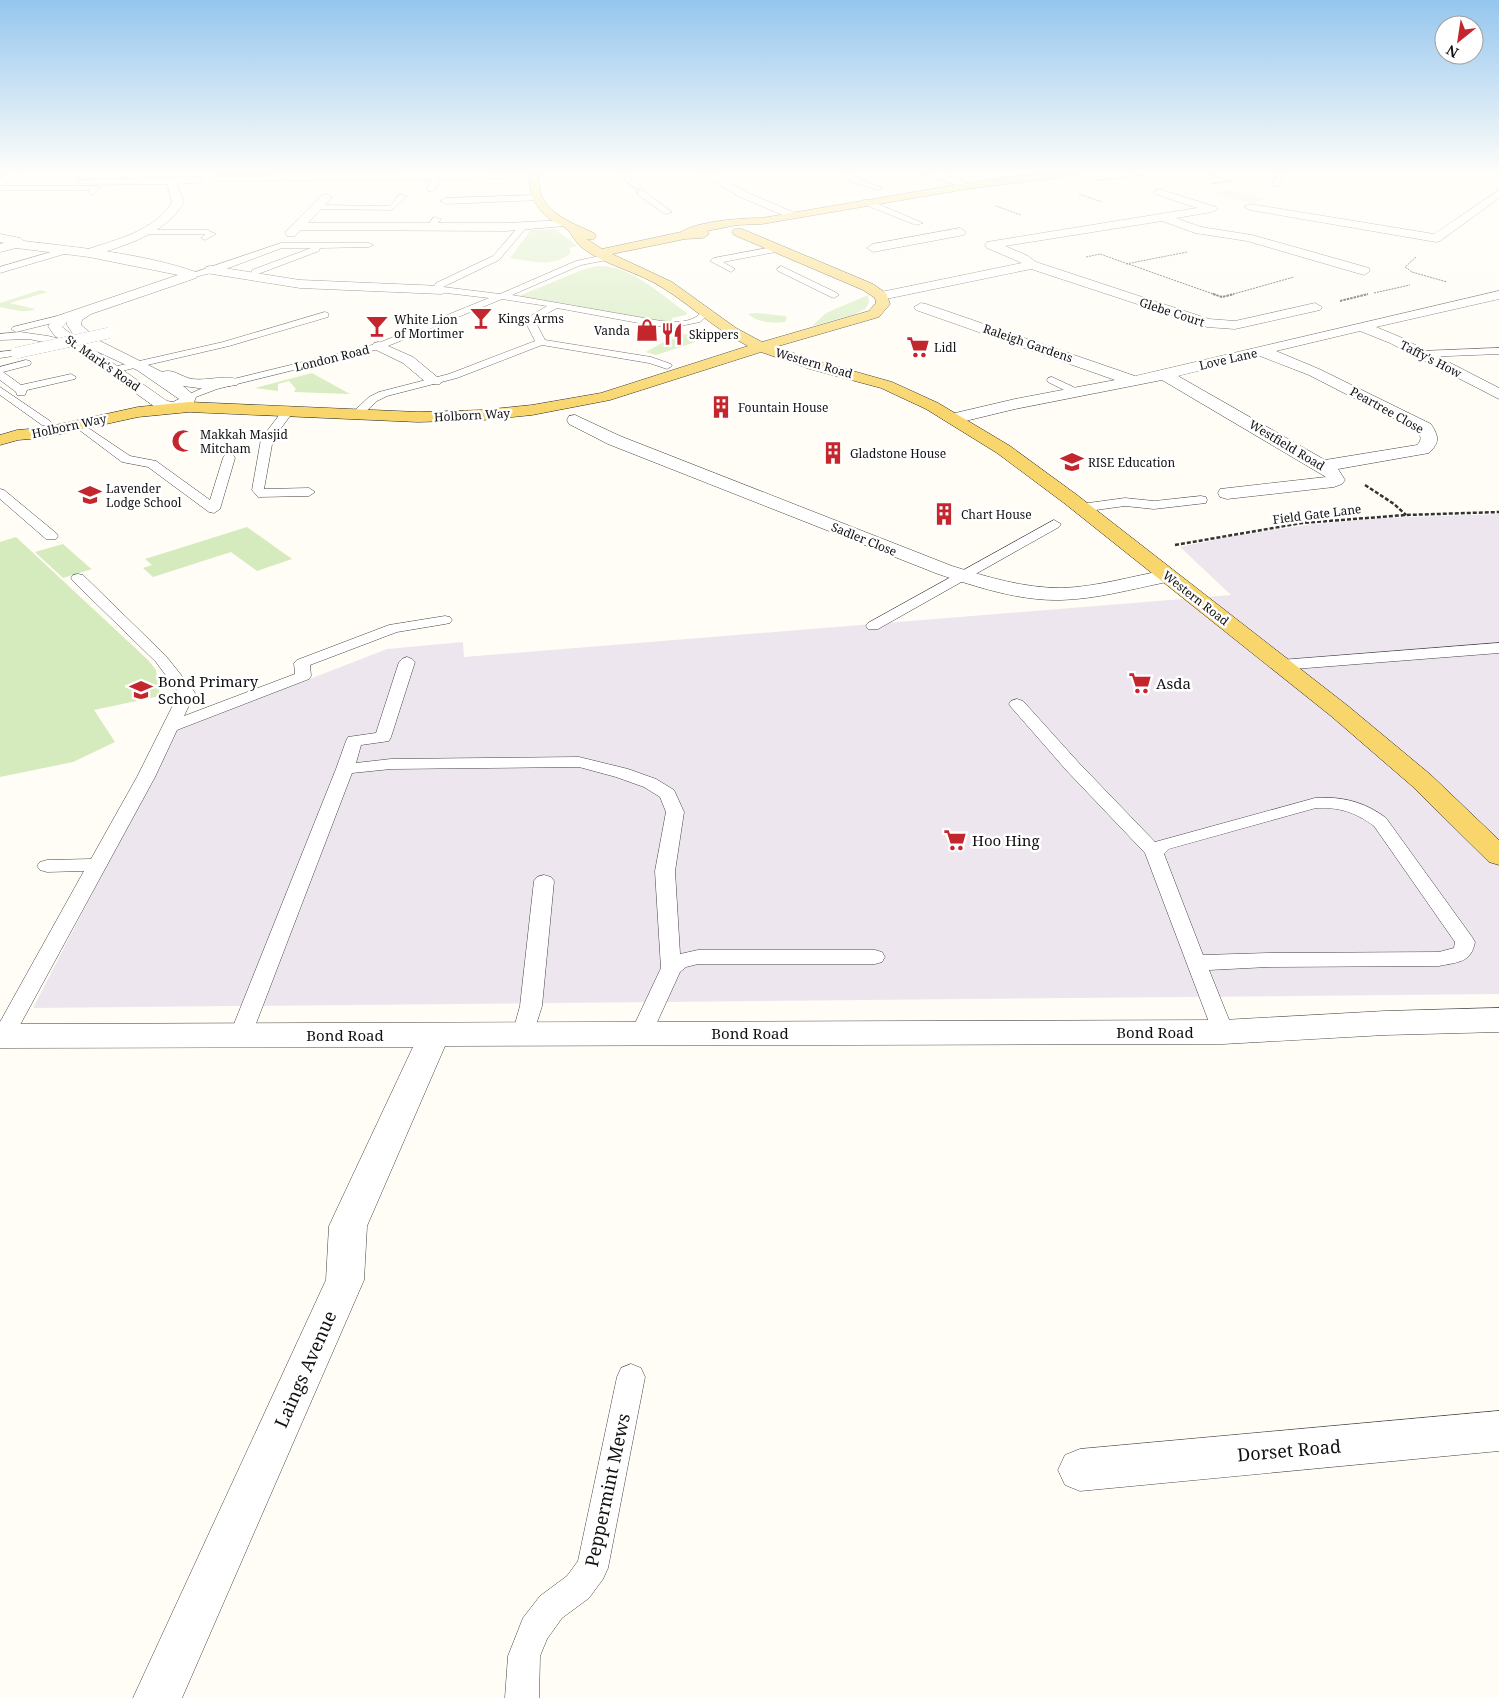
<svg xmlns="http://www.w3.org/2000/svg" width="1499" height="1698" viewBox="0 0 1499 1698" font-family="'Noto Serif',serif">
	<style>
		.industrial { fill: #eee6ef }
		.green { fill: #d5ebbd }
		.pitch { fill: #e6f2cf }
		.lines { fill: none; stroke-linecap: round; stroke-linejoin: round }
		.service-casing { stroke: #444; stroke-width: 1 }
		.pedestrian-casing { stroke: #444; stroke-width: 1 }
		.minor-casing { stroke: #444; stroke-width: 1 }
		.tertiary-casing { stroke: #444; stroke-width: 1 }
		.primary-casing { stroke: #222; stroke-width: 1 }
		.path-far2 { stroke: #333; stroke-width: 1; stroke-dasharray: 2 1; stroke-linecap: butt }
		.path-far1 { stroke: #333; stroke-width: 2; stroke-dasharray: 2.5 1; stroke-linecap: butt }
		.path { stroke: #333; stroke-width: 2.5; stroke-dasharray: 4 2; stroke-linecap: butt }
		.service { fill: #fff; fill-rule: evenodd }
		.pedestrian { fill: #fff; fill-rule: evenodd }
		.minor { fill: #fff; fill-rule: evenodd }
		.tertiary { fill: #fff; fill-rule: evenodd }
		.primary { fill: #f9d66b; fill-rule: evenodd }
		.service-bridge-casing { stroke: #444; stroke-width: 11; stroke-linecap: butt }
		.service-bridge { stroke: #fff; stroke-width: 11 }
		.labels { text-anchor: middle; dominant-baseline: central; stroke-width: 5; stroke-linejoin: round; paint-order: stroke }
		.far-street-label { font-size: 12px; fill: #111; stroke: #fff }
		.far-poi-label { font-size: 12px; fill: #111; stroke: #fff; text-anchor: start }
		.poi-label { font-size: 15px; fill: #111; stroke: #fff; text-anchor: start }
		.street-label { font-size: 15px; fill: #111; stroke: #fff }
		.near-street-label { font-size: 18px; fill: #111; stroke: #fff }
	</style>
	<rect width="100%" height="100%" fill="#fffdf5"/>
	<path class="industrial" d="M 1499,514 L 1499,994 L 33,1008 L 176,731 L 387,649 L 463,642 L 464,657 L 1231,595 L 1180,547 L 1233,536 L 1313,524 L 1381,518 Z"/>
	<path class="green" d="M 555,229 L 577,246 L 569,248 L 571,253 C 552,268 532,261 510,258 L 531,230 Z
		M 597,266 C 631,265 661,295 687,313 L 686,315 L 672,318 L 671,322 L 664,322 L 519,296 L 582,270 Z
		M 40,290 L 48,292 L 10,303 L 35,309 C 24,314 12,309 0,307 L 0,303 Z
		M 868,295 L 869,303 L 865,309 L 853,315 L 812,326 L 826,313 Z
		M 756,313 L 785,316 L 787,318 L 785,322 C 773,324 757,322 748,314 Z
		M 679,333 L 695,336 L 698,339 L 693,343 L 656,355 L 646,352 Z
		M 312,373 L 350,394 L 294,392 L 296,389 L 289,381 L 278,384 L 278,391 L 255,388 Z
		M 247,527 L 292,559 L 257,571 L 231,552 L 153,577 L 143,568 L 152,565 L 145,559 Z
		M 16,537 L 148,660 L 156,670 L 160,696 L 94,710 L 115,742 L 73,762 L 0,777 L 0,542 Z
		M 63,544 L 89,567 L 92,569 L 63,578 L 35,552 Z"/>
	<path class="pitch" d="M 1230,190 L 1267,199 L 1252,203 L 1212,193 Z"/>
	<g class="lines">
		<defs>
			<path id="service" d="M 616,173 L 624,173 L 643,187 L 636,189 Z
				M 850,173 L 858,173 L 854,177 L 882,188 L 878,190 L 846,180 L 845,178 Z
				M 1279,173 L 1286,173 L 1279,186 L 1273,186 L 1272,184 Z
				M 434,175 L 441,177 L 434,191 L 428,191 L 427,189 Z
				M 0,186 L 96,186 L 100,188 L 92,195 L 88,193 L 90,190 L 0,190 Z
				M 638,191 L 644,191 L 672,212 L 665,214 L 638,195 Z
				M 400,194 L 407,196 L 392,210 L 316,209 L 312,207 L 316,205 L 390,206 Z
				M 863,200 L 869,200 L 923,223 L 916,225 L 863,204 Z
				M 434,217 L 441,219 L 434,228 L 428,228 L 427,226 Z
				M 520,225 L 527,227 L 499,260 L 443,287 L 500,294 L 576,261 L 609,254 L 612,255 L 612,259 L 581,265 L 512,295 L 661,321 C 672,322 686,323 696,317 C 700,314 701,311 706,309 L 711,312 L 700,322 L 675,327 L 655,326 L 557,308 L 537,319 L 536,323 L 545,340 L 651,357 L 671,364 L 672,366 L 667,369 L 649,363 L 542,345 L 457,378 L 387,396 L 377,401 L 360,417 L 352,417 L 350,415 L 352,413 L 369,397 L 379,392 L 449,374 L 535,341 L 526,323 L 527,318 L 547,306 L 502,299 L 383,348 L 217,389 L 188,400 L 183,397 L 209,385 L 376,344 L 489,298 L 438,292 L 433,289 L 436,283 L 493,256 Z
				M 142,230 L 207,230 L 216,234 L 205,240 L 201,238 L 205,234 L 145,234 L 141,232 Z
				M 281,243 L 369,243 L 373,245 L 369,247 L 320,248 L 319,251 L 258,274 L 252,274 L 252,270 L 311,248 L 282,248 L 223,270 L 191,278 L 187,275 Z
				M 778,246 L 782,249 L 781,251 L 723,262 L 735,269 L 731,272 L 710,261 L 714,258 Z
				M 68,247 L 71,248 L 71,252 L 0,273 L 0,267 Z
				M 781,266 L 837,293 L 839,295 L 834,298 L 831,297 L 778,271 L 777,269 Z
				M 325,312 L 328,313 L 328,317 L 229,346 L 113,373 L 108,370 L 113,367 L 223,342 Z
				M 70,313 L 75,316 L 73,318 L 16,332 L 11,329 L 13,327 Z
				M 20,332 L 48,336 L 80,344 L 81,346 L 76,349 L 29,339 L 0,340 L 0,334 Z
				M 1499,348 L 1499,354 L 1423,357 L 1418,354 L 1423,351 Z
				M 16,350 L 21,353 L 20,355 L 0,358 L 0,352 Z
				M 26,360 L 30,361 L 31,363 L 30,365 L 3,372 L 21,385 L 71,374 L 76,377 L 75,379 L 27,390 L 25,395 L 17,395 L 16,392 L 0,380 L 0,367 Z
				M 1052,377 L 1082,391 L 1083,393 L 1078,396 L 1074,395 L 1048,382 L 1047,380 L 1048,378 Z
				M 0,387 L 50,421 L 52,423 L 50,425 L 42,425 L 0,395 Z
				M 287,409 L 293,412 L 273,439 L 264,489 L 309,488 L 315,492 L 309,496 L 258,497 L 252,490 L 261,439 L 283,410 Z
				M 78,421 L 130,456 L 156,461 L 210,500 L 223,458 L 225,455 L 233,455 L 235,458 L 220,509 L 214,513 L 209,512 L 148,467 L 122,462 L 74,426 L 72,424 L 74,422 Z
				M 0,489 L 4,490 L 56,533 L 58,536 L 56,539 L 46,539 L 0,499 Z
				M 1201,496 L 1206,497 L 1207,500 L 1206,503 L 1154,509 L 1125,506 L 1081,512 L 1075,508 L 1081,504 L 1125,498 L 1154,501 Z
				M 1054,520 L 1061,524 L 1059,527 L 878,629 L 868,629 L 866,626 L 868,623 Z
				M 78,574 L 83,575 L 166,656 L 193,690 L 195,693 L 184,716 L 295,674 L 294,663 L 297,660 L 389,625 L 445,616 L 450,617 L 452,620 L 450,623 L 445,624 L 397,632 L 310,665 L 311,676 L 309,679 L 177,730 L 155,777 L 14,1036 L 11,1042 L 0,1043 L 0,1022 L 84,871 L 47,872 L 40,870 L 37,866 L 40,862 L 47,860 L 91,859 L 137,777 L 179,693 L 156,662 L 73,581 L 71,578 L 73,575 Z
				M 1499,643 L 1499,653 L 1281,670 L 1275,668 L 1273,665 L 1275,662 L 1281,660 Z
				M 407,657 L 412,659 L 415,662 L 391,737 L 389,741 L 361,745 L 356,763 L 391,759 L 579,757 L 628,769 L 656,779 L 674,790 L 684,812 L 675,871 L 680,954 L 698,950 L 875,950 L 882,952 L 885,957 L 882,962 L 875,964 L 698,964 L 686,967 L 680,972 L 649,1040 L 641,1042 L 633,1040 L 630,1034 L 661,968 L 655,871 L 666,812 L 660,797 L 644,787 L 616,777 L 579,767 L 391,769 L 352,773 L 252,1034 L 249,1040 L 241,1042 L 233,1040 L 230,1034 L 336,769 L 346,741 L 348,737 L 376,733 L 399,662 L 402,659 Z
				M 1017,699 L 1023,701 L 1079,763 L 1155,842 L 1315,798 C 1342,796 1365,802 1386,818 L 1472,937 L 1475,942 C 1471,963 1458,962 1439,966 L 1268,967 L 1209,970 L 1234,1032 L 1231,1038 L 1223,1040 L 1215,1038 L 1145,853 L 1067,771 L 1011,707 L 1009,704 L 1011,701 ZM 1316,808 C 1339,807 1355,812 1374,826 L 1455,942 L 1454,948 L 1439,952 L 1268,953 L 1203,955 L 1164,854 L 1169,849 Z
				M 544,875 L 551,877 L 554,881 L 542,1006 L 531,1041 L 523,1043 L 515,1041 L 512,1035 L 520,1006 L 534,881 L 537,877 Z
				M 631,1364 L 641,1368 L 645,1377 L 608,1568 L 603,1579 L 589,1598 L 562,1618 L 547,1639 L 540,1656 L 539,1698 L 505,1698 L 508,1656 L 523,1618 L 540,1596 L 567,1576 L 578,1561 L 617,1377 L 621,1368 Z"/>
			<path id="pedestrian" d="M 211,266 L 300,280 L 442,286 L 449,290 L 442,294 L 300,288 L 206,273 L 205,270 L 206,267 Z
				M 379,342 L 413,357 L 442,381 L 440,384 L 428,384 L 403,363 L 374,349 L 372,346 L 374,343 Z"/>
			<path id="minor" d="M 9,173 L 22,173 L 0,186 L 0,179 Z
				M 458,173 L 538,174 L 533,177 L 437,180 L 217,181 L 212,178 L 217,175 Z
				M 701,173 L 714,173 L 746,192 L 795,213 L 797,215 L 795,217 L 787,217 L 738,196 Z
				M 923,173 L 939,173 L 971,184 L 972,186 L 971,188 L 963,188 Z
				M 198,177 L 202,178 L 203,180 L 202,182 L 177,184 L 184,202 C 165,235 127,244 93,256 L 89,257 L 83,253 L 85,250 C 115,240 155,231 172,202 L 167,184 L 81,185 L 76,182 L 77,180 Z
				M 1159,189 L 1216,207 L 1218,209 L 1212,212 L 1176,218 L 1201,227 L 1252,235 L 1369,268 L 1370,271 L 1364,275 L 1247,241 L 1195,233 L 1162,221 L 1005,246 L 1028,256 L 1036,262 L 1209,319 L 1235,321 L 1315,303 L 1322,307 L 1320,310 L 1235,329 L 1207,327 L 1031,269 L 881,300 L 874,296 L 881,292 L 1022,263 L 987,248 L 985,245 L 987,242 L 1197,208 L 1155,194 L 1154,192 Z
				M 1499,190 L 1499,198 L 1440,241 L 1436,242 L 1250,210 L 1244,207 L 1250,204 L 1434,234 Z
				M 326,194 L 332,197 L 308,223 L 506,223 L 565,220 L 571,223 L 565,226 L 506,231 L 301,230 L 295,236 L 287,236 L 285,233 L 287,230 L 322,195 Z
				M 537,195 L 543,198 L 541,200 L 446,204 L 440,201 L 446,198 Z
				M 960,228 L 966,232 L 964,235 L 873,252 L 867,248 L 873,244 Z
				M 16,240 L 22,244 L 20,247 L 0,252 L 0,244 Z
				M 1499,291 L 1499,299 L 1376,327 L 1400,337 L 1499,388 L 1499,399 L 1390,343 L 1360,331 L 1276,351 L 1319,369 L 1431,424 C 1439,437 1440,442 1429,453 L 1338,469 L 1345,480 L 1342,484 L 1334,487 L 1227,499 L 1220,497 L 1218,493 L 1220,489 L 1326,477 L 1162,380 L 1015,409 L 957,423 L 951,422 L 949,418 L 951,414 L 1015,399 L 1115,380 L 916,310 L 914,307 L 921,303 L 926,304 L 1135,376 ZM 1260,356 L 1309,375 L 1418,431 C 1421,437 1422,440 1417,445 L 1325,460 L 1178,376 Z
				M 575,415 L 620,436 L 952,566 C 987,577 1024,588 1061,588 C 1097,587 1132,576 1167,570 L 1174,572 L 1177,576 L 1174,580 L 1167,582 C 1132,589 1097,599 1061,600 C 1019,601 977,587 938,574 L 608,444 L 569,424 L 567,420 L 569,416 Z
				M 1499,1008 L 1499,1032 L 1385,1035 L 1223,1044 L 445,1046 L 367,1226 L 364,1280 L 182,1698 L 133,1698 L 326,1280 L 329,1226 L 413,1047 L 0,1048 L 0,1024 L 1223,1020 L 1385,1011 Z
				M 1499,1411 L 1499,1451 L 1080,1491 L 1065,1485 L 1058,1470 L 1065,1455 L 1080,1449 Z"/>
			<path id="tertiary" d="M 0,234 L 20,238 L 24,241 C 81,248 141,253 196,272 L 197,275 L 196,278 L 91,314 L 82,320 L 81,325 L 100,341 L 162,372 C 173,368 181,377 192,379 C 207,381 223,375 237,379 L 239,382 L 237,385 L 206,389 L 183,386 L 196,397 L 193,405 L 174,413 L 155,407 L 54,335 L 48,326 L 57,316 L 178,275 L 89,257 L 16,248 L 12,247 L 10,244 L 0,242 ZM 67,322 L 67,325 L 75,337 L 62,327 ZM 96,351 L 137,370 L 179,399 L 173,402 L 167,401 Z"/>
			<path id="primary" d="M 528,173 L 538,173 C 539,181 539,190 542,197 C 551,216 577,225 594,233 L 596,236 L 594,239 L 587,239 L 602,249 L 681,232 C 698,221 741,218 762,218 L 967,183 L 1044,173 L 1076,173 L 1071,176 L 967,189 L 762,224 L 737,225 L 707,231 L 709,234 L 703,238 L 685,239 L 612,254 L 672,282 L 736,328 L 762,342 L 869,311 L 876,303 L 875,298 L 863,290 L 734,235 L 732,232 L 734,229 L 742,229 L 873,284 L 886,293 L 890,304 L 879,317 L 775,347 L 821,362 L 892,382 L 938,403 L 1010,446 L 1077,495 L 1348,706 L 1431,775 L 1499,840 L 1499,865 L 1489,862 L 1412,786 L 1331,716 L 1064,503 L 997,453 L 926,409 L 881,388 L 810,369 L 761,352 L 610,400 L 532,415 L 483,420 L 418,422 L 189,412 L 138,417 L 42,438 L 18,440 L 0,445 L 0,435 L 17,430 L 42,428 L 138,407 L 189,402 L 418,412 L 483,410 L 532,405 L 601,393 L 748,346 C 717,331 692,306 663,288 C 637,271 605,266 581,247 C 575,242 572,234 567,229 C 562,225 555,223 550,219 C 534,207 530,193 528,173 Z"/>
		</defs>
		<use href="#service" class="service-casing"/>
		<use href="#pedestrian" class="pedestrian-casing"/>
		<use href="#minor" class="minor-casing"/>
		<use href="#tertiary" class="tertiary-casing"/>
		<use href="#primary" class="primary-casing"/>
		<path class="path-far2" d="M 1206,173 L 1231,181 L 1211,184
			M 1093,181 L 1144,175
			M 1079,194 L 1102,202
			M 996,206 L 1021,215
			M 1086,257 L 1100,254 L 1216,295
			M 1416,257 L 1405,267 L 1412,272 L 1447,282
			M 1126,264 L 1187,252
			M 1374,293 L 1410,285
			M 1230,295 L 1294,277
			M 1364,295 L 1368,294"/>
		<path class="path-far1" d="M 1213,294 L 1222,297 L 1234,294
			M 1340,301 L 1368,294"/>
		<path class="path" d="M 1365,485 L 1394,504 L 1406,515
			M 1175,545 L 1302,523 L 1406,515 L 1499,512"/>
		<use href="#service" class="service"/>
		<use href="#pedestrian" class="pedestrian"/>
		<use href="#minor" class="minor"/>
		<use href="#tertiary" class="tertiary"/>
		<use href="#primary" class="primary"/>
		<defs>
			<path id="service-bridge" d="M 16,353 L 109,333"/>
		</defs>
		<use href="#service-bridge" class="service-bridge-casing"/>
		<use href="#service-bridge" class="service-bridge"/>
	</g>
	<linearGradient id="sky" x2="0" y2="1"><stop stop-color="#95c6ee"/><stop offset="0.42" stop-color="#fffefa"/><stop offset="1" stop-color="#fffefa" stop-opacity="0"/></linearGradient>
	<rect width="1499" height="411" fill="url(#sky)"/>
	<defs>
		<symbol id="bar-bare" viewBox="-9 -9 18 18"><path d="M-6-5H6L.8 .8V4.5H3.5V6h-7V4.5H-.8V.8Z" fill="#c4262e" stroke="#fff" stroke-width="2.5" paint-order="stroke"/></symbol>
		<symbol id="shop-bare" viewBox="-9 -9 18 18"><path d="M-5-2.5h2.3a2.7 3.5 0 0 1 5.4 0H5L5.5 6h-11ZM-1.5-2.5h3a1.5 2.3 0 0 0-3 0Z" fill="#c4262e" stroke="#fff" stroke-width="2.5" paint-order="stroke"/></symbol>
		<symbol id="restaurant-bare" viewBox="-9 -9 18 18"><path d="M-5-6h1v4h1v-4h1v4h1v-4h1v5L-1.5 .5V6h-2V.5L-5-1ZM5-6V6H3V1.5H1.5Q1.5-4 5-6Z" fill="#c4262e" stroke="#fff" stroke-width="2.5" paint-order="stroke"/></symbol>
		<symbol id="supermarket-bare" viewBox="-9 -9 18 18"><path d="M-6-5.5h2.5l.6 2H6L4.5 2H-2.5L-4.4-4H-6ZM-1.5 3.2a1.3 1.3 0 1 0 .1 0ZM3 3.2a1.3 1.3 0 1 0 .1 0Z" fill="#c4262e" stroke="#fff" stroke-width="2.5" paint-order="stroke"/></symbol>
		<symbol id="building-bare" viewBox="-9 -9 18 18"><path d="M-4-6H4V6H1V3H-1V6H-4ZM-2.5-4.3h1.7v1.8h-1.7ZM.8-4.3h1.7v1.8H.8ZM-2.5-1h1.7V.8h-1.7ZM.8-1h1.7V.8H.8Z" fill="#c4262e" stroke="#fff" stroke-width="2.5" paint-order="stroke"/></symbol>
		<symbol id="mosque-bare" viewBox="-9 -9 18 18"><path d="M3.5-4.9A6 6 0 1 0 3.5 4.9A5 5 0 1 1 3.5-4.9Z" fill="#c4262e" stroke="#fff" stroke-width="2.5" paint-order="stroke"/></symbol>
		<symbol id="school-bare" viewBox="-9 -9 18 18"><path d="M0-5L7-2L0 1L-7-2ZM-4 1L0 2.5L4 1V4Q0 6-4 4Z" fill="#c4262e" stroke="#fff" stroke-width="2.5" paint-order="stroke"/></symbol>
	</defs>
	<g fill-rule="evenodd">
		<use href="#bar-bare" x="465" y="302" width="32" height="32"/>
		<use href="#bar-bare" x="361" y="310" width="32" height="32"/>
		<use href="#shop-bare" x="631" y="314" width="32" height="32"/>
		<use href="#restaurant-bare" x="656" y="318" width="32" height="32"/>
		<use href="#supermarket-bare" x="902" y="331" width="32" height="32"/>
		<use href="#building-bare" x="705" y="391" width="32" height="32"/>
		<use href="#mosque-bare" x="167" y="425" width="32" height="32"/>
		<use href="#building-bare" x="817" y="437" width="32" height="32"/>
		<use href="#school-bare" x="1056" y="446" width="32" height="32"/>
		<use href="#school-bare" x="74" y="479" width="32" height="32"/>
		<use href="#building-bare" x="928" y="498" width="32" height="32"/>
		<use href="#supermarket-bare" x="1124" y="667" width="32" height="32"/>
		<use href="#school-bare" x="125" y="674" width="32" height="32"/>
		<use href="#supermarket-bare" x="939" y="824" width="32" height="32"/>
	</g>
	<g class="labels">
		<g class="far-street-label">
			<text transform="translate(1172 312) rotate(18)">Glebe Court</text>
			<text transform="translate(1028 343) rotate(19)">Raleigh Gardens</text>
			<text transform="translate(332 358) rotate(-14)">London Road</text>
			<text transform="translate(1228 359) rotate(-13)">Love Lane</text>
			<text transform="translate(1431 359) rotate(27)">Taffy's How</text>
			<text transform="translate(103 363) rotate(35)">St. Mark's Road</text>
			<text transform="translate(814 363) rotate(16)">Western Road</text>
			<text transform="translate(1387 410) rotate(29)">Peartree Close</text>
			<text transform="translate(472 415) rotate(-3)">Holborn Way</text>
			<text transform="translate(69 426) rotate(-12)">Holborn Way</text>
			<text transform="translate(1287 445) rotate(31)">Westfield Road</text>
			<text transform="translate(1317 514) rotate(-7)">Field Gate Lane</text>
			<text transform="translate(864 539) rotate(22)">Sadler Close</text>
			<text transform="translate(1196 598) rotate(38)">Western Road</text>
		</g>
		<g class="far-poi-label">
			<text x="498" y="318">Kings Arms</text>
			<text x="394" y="319">White Lion<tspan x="394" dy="14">of Mortimer</tspan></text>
			<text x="630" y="330" text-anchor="end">Vanda</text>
			<text x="689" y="334">Skippers</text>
			<text x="934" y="347">Lidl</text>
			<text x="738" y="407">Fountain House</text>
			<text x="200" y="434">Makkah Masjid<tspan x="200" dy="14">Mitcham</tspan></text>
			<text x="850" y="453">Gladstone House</text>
			<text x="1088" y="462">RISE Education</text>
			<text x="106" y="488">Lavender<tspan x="106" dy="14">Lodge School</tspan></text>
			<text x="961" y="514">Chart House</text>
		</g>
		<g class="poi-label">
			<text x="158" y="681">Bond Primary<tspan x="158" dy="17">School</tspan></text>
			<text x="1156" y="683">Asda</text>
			<text x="972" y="840">Hoo Hing</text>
		</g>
		<g class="street-label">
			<text x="1155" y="1032">Bond Road</text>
			<text x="750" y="1033">Bond Road</text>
			<text x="345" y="1035">Bond Road</text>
		</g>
		<g class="near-street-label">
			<text transform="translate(305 1369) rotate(-66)">Laings Avenue</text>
			<text transform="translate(1289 1450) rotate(-5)">Dorset Road</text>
			<text transform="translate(607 1490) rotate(-78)">Peppermint Mews</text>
		</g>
	</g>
	<g transform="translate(1459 40) rotate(210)"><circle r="24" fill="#ffffff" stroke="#a0a0a0"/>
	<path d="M0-4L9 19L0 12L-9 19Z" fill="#c4262e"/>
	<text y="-8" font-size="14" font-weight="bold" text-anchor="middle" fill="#111111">N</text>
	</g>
</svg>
